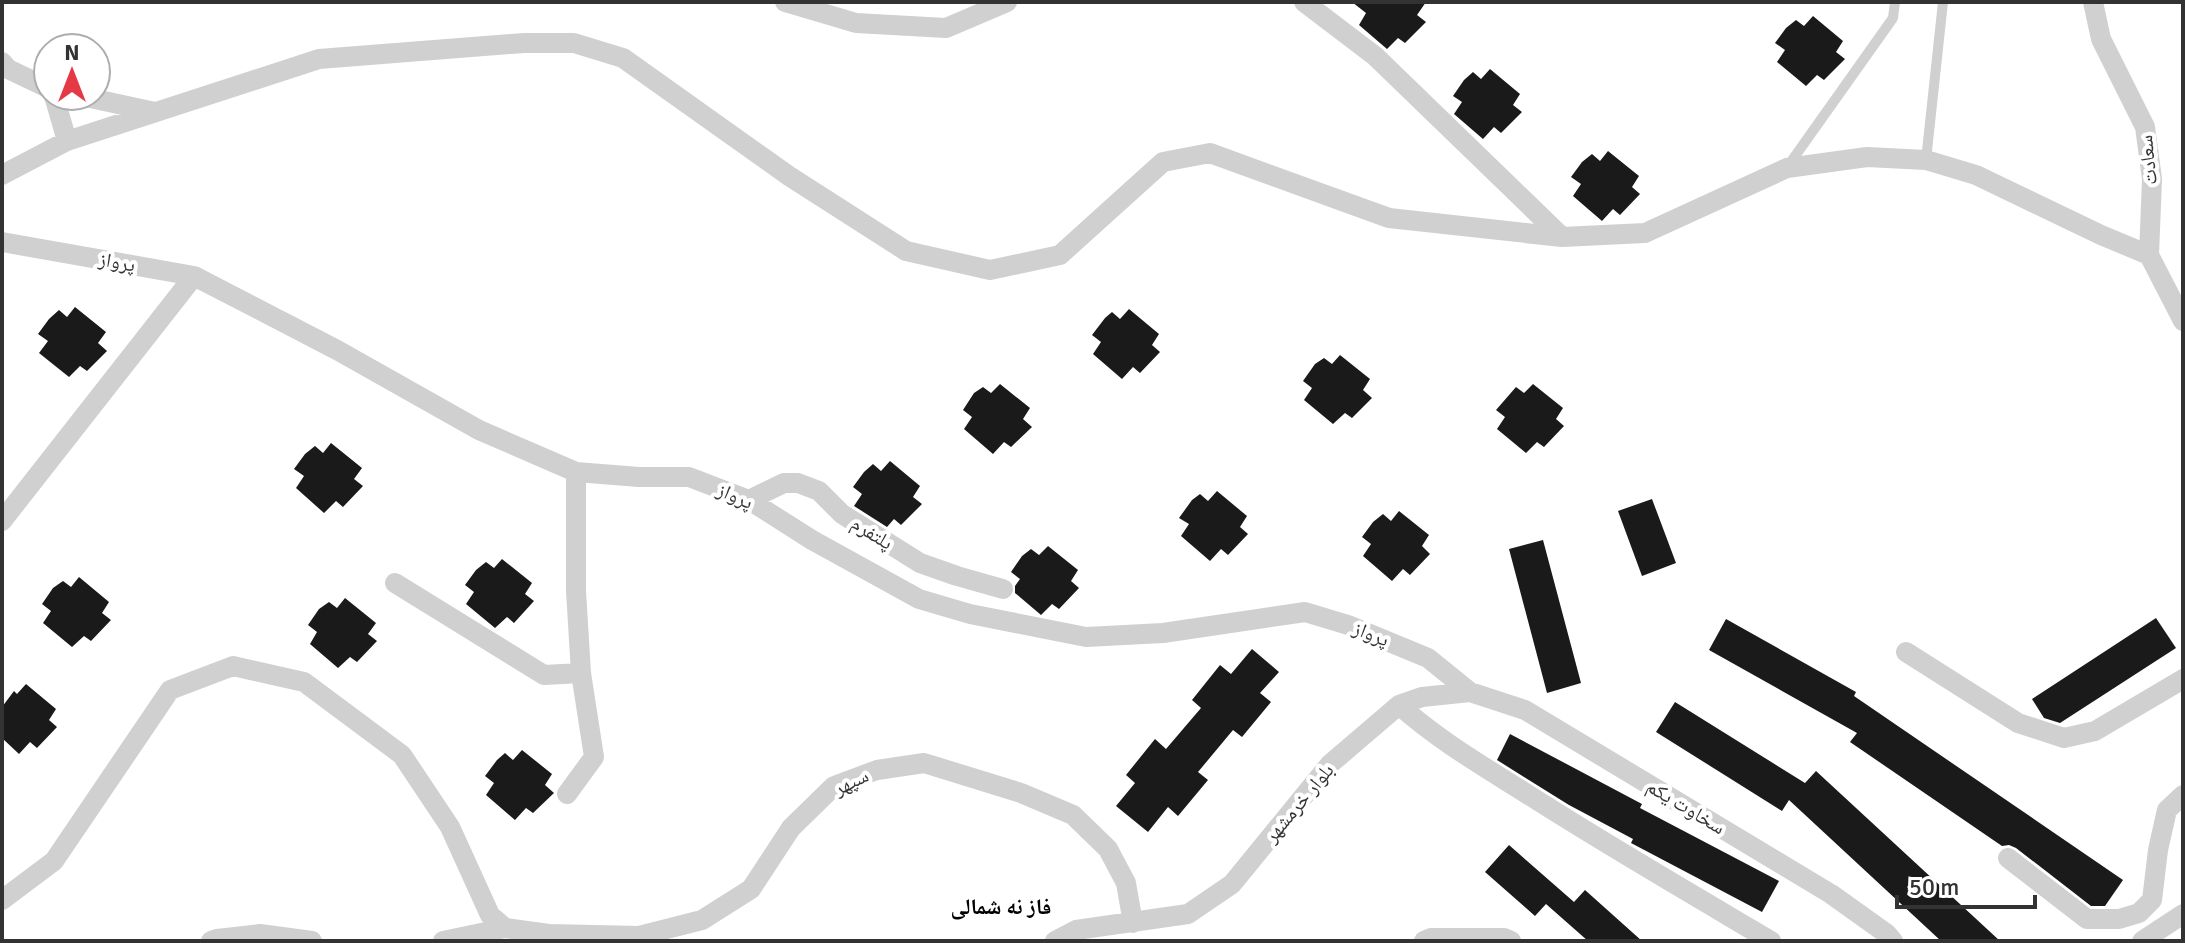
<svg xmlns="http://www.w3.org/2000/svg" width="2185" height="943" viewBox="0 0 2185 943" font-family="Signika,'Noto Naskh Arabic',sans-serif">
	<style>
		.building { fill: #1a1a1a }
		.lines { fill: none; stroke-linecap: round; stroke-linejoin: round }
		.lane { stroke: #d0d0d0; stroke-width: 10 }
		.street { stroke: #d0d0d0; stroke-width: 20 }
		.labels { text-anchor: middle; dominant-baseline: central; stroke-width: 8; stroke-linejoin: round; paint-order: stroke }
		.street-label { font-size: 20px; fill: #333; stroke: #fff }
		.neighbourhood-label { font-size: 22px; font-weight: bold; fill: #000; stroke: #fff }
	</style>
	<rect width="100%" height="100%" fill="#fff"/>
	<path class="building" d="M 1352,2 L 1426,2 L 1417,15 L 1426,22 L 1405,43 L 1398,38 L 1387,49 L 1359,25 L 1366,13 Z
		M 1813,16 L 1843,41 L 1836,52 L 1845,59 L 1824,80 L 1817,75 L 1806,86 L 1777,62 L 1785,50 L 1775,43 L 1786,28 L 1796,20 L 1804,26 Z
		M 1490,69 L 1520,94 L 1513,105 L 1522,112 L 1501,133 L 1494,127 L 1483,139 L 1454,114 L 1462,102 L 1453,96 L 1464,80 L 1473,72 L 1481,79 Z
		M 1608,151 L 1639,176 L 1632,187 L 1640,194 L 1620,215 L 1613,209 L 1602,221 L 1573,196 L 1581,184 L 1571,177 L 1582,162 L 1592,154 L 1600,161 Z
		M 75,307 L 106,332 L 98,343 L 107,351 L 87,371 L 80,366 L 69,377 L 39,353 L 48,341 L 38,334 L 49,319 L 59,310 L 67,317 Z
		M 1129,309 L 1159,334 L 1152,345 L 1160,352 L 1140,373 L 1133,367 L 1122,379 L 1093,354 L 1101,342 L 1092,335 L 1105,318 L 1112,312 L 1120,319 Z
		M 1340,355 L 1370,379 L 1363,390 L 1372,398 L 1352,418 L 1345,413 L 1333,424 L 1304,400 L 1312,388 L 1303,381 L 1315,364 L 1324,358 L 1332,364 Z
		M 1000,384 L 1030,408 L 1023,419 L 1032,427 L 1011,447 L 1004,442 L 993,454 L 964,429 L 972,417 L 963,410 L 974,393 L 983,387 L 991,393 Z
		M 1533,384 L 1563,408 L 1556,419 L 1564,426 L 1544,447 L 1537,442 L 1526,453 L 1497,429 L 1505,417 L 1496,410 L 1516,387 L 1524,393 Z
		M 331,443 L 362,468 L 354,479 L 363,486 L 343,507 L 336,501 L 324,513 L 296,488 L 304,476 L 294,469 L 305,454 L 315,446 L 323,453 Z
		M 890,461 L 920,486 L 913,497 L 922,504 L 901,525 L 894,519 L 887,527 L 854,506 L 862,494 L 853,487 L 864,472 L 873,464 L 881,471 Z
		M 1217,491 L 1247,516 L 1240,527 L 1248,534 L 1228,555 L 1221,549 L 1210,561 L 1181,536 L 1189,524 L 1179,518 L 1192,500 L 1200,494 L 1208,501 Z
		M 1652,499 L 1676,563 L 1642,576 L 1618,511 Z
		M 1399,511 L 1429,535 L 1422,546 L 1430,554 L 1410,575 L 1403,569 L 1392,581 L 1363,556 L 1371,544 L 1362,537 L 1373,522 L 1383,514 L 1391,521 Z
		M 1543,540 L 1581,683 L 1547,693 L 1509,549 Z
		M 1048,546 L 1078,570 L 1071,581 L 1079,588 L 1059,609 L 1052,604 L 1041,615 L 1015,593 L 1015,586 L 1020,579 L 1011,572 L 1022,556 L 1031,549 L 1039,555 Z
		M 502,559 L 532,583 L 525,594 L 534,601 L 514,623 L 507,617 L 495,628 L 466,604 L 474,592 L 465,585 L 476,570 L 486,562 L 494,568 Z
		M 79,577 L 109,602 L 102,613 L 111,620 L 91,641 L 84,636 L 72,647 L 43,623 L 51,611 L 42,604 L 53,588 L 63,581 L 71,587 Z
		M 345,598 L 376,623 L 368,634 L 377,641 L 357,662 L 350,657 L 338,668 L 310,644 L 317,632 L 308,625 L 319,609 L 329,602 L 337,608 Z
		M 2156,618 L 2176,648 L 2060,723 L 2044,718 L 2032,699 Z
		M 1726,619 L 1856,692 L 1854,696 L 2123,880 L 2105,906 L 2091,906 L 2016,848 L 2009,845 L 2002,846 L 1850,742 L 1857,733 L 1709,650 Z
		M 1252,649 L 1279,672 L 1260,693 L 1271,702 L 1242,737 L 1233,730 L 1198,772 L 1208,780 L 1178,816 L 1168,807 L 1148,832 L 1116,806 L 1135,783 L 1126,775 L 1155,739 L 1166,749 L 1201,708 L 1192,700 L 1220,665 L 1231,674 Z
		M 26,684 L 56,709 L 49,720 L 57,727 L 37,748 L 30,742 L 19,754 L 2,738 L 2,707 L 14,691 L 17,694 Z
		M 1675,702 L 1805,783 L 1816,771 L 2000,941 L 1941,941 L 1789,800 L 1782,811 L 1656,732 Z
		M 1510,734 L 1642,804 L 1640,808 L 1779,881 L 1762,912 L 1631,843 L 1633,839 L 1569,805 L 1497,760 Z
		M 522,750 L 552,774 L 545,785 L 554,793 L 533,813 L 526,808 L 515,820 L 486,795 L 494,783 L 485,776 L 497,760 L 505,753 L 513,760 Z
		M 1509,845 L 1574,902 L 1585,890 L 1642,941 L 1588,941 L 1546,904 L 1535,916 L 1485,872 Z"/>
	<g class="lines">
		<path class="lane" d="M 1926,160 L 1943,2
			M 1788,166 L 1893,18 L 1895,2"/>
		<path class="street" d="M 785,2 L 856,23 L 946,28 L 1007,2
			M 1304,2 L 1375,56 L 1562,237
			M 2093,2 L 2101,39 L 2145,127 L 2152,179 L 2149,255 L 2183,321
			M 2,62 L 8,69 L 48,88
			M 54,96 L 67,141
			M 81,96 L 155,112
			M 2,175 L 67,141 L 319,59 L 524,43 L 574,43 L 623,58 L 789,176 L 906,251 L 990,270 L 1060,255 L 1163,162 L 1210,153 L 1389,218 L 1562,237 L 1645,233 L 1787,168 L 1867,157 L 1926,160 L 1976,175 L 2101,235 L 2149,255
			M 2,242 L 194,276 L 337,350 L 479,430 L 576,472 L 639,477 L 689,477 L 749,500 L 812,540 L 919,599 L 970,614 L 1086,637 L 1163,633 L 1305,612 L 1348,625 L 1428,658 L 1470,692 L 1525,710 L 1831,894 L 1887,934 L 1893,941
			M 749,500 L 784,483 L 798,483 L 819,491 L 842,514 L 920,563 L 957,576 L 1003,589
			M 2,521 L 194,276
			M 395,583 L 544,675 L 581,673
			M 1906,652 L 2018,723 L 2064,738 L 2095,731 L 2183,679
			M 1399,705 C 1437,739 1481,765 1524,792 C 1605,844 1688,892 1771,941
			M 567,794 L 594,757 L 581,673 L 576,591 L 576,472
			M 2008,858 L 2087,919 L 2119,919 L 2139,913 L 2152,900 L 2158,850 L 2167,810 L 2183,795
			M 2,900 L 54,861 L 170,690 L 233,666 L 304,682 L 402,755 L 450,827 L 490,915 L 505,928
			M 211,941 L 217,939 L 260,934 L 312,941
			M 443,941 L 505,928 L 549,934 L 639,936 L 702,920 L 751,889 L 791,828 L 834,786 L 877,770 L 924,763 L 1021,793 L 1073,815 L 1108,849 L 1126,883 L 1133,923
			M 1055,941 L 1076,930 L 1188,914 L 1232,884 L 1330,764 L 1399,705 L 1422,697 L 1470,692
			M 1424,941 L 1431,938 L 1504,938 L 1511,941
			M 2142,941 L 2183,914"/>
	</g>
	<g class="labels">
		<g class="street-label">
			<text transform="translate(2148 160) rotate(-96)">سعادت</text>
			<text transform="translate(117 262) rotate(10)">پرواز</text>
			<text transform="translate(735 496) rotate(24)">پرواز</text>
			<text transform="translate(872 533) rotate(32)">پلتفرم</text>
			<text transform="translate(1371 634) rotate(22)">پرواز</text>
			<text transform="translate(851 782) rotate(-26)">سپهر</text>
			<text transform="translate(1299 803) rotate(-50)">بلوار خرمشهر</text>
			<text transform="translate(1686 807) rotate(31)">سخاوت یکم</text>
		</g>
		<g class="neighbourhood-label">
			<text x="1001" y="906">فاز نه شمالی</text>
		</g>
	</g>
	<rect width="2185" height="943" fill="none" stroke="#333333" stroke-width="8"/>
	<g transform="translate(72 72)"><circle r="38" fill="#ffffff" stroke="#adadad" stroke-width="2"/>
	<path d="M0-6L14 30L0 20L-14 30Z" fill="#e63946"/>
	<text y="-12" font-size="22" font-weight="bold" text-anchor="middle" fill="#333333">N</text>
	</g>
	<path d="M1897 895v12h138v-12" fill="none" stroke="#333333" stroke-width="4"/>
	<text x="1909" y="895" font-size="24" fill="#333333" stroke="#ffffff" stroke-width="6" paint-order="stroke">50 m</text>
</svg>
